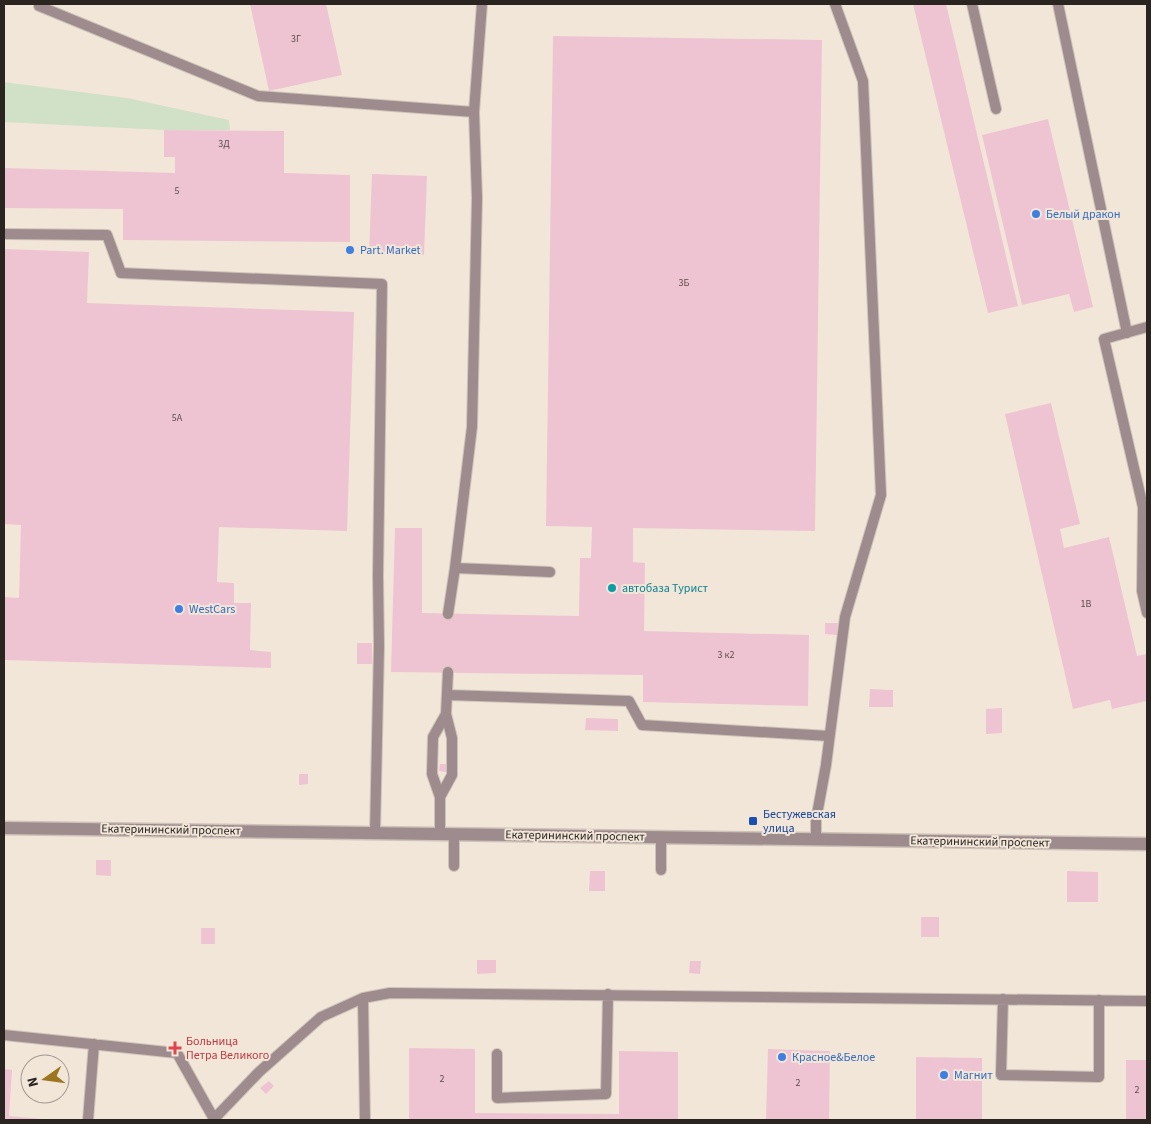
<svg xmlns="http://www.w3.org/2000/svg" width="1151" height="1124" viewBox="0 0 1151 1124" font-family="'Source Sans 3',sans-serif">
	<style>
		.green { fill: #d1e1c7 }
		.building { fill: #efc4d2 }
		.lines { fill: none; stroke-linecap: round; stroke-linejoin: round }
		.service-casing { stroke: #cec3b8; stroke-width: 12 }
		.tertiary-casing { stroke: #cec3b8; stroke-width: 15 }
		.service { stroke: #9e8b8e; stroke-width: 10 }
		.tertiary { stroke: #9e8b8e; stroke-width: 12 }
		.shop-dot { fill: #3f7fe0; stroke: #f2e6d9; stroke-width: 2 }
		.culture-dot { fill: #0f9aa8; stroke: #f2e6d9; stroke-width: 2 }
		.transit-dot { fill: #1a4fb4; stroke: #f2e6d9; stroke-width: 2 }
		.health-dot { fill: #e0444e; stroke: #f2e6d9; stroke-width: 2 }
		.labels { text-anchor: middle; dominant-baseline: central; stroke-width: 4; stroke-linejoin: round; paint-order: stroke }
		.number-label { font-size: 10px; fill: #5b4d4d }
		.shop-label { font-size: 12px; fill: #366cbe; stroke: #f2e6d9; text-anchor: start }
		.culture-label { font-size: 12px; fill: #0d838f; stroke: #f2e6d9; text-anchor: start }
		.transit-label { font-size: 12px; fill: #164399; stroke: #f2e6d9; text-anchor: start }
		.street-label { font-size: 12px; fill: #2a2521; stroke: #f2e6d9 }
		.health-label { font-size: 12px; fill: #be3a42; stroke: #f2e6d9; text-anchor: start }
	</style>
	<rect width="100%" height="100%" fill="#f2e6d9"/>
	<path class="green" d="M 4,82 L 127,98 L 229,120 L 230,130 L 164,130 L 4,122 Z"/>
	<path class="building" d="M 250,4 L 326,4 L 342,75 L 269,91 Z
		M 913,4 L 946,4 L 1018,306 L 988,313 Z
		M 553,36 L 822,40 L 815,531 L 633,528 L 633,562 L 645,563 L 644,631 L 809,635 L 808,706 L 643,702 L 643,675 L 391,672 L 395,528 L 422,528 L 422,613 L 579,616 L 580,558 L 591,558 L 592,527 L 546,526 Z
		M 1048,119 L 1093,307 L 1074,312 L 1069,294 L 1022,305 L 982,135 Z
		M 164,130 L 284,131 L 284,173 L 350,175 L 350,242 L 123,240 L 123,209 L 4,208 L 4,168 L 175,173 L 175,157 L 164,157 Z
		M 372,174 L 427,176 L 424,255 L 369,254 Z
		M 4,249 L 89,252 L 87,303 L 354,312 L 347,531 L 219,527 L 217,582 L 234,583 L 234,603 L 251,603 L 250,650 L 271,652 L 271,668 L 4,660 L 4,597 L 19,598 L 21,525 L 4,524 Z
		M 1051,403 L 1080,524 L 1060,529 L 1064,548 L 1109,537 L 1137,656 L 1147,654 L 1147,701 L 1112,709 L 1110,700 L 1073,709 L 1005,414 Z
		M 825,623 L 838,623 L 837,635 L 825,634 Z
		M 357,643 L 372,643 L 372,664 L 357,664 Z
		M 870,689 L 893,690 L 893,707 L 869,707 Z
		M 1002,708 L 1002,733 L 986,734 L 986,709 Z
		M 586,718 L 618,719 L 618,731 L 585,730 Z
		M 440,764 L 447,764 L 446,772 L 439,771 Z
		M 299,774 L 308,774 L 308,784 L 299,785 Z
		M 96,860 L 111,860 L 111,876 L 96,875 Z
		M 590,871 L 605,871 L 605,891 L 589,891 Z
		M 1067,871 L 1098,872 L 1098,902 L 1067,902 Z
		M 921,917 L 939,917 L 939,937 L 921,937 Z
		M 201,928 L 215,928 L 215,944 L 201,944 Z
		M 477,960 L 496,960 L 496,973 L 477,974 Z
		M 690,961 L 701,961 L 700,974 L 689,973 Z
		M 409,1048 L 475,1049 L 475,1113 L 619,1114 L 619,1051 L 678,1052 L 678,1120 L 409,1120 Z
		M 768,1049 L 830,1051 L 829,1120 L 766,1120 Z
		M 916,1057 L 982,1058 L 982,1120 L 916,1120 Z
		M 1126,1060 L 1147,1060 L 1147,1120 L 1126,1120 Z
		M 4,1069 L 12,1070 L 9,1116 L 43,1119 L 43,1120 L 4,1120 Z
		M 269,1081 L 274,1086 L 266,1094 L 260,1088 Z"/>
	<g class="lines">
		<defs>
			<path id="service" d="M 972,4 L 996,109
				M 1058,4 L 1127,333
				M 39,6 L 258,96 L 474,112
				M 4,234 L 107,235 L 121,273 L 382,284 L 378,576 L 379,646 L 375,833
				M 1147,327 L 1104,339 L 1143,507 L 1142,591 L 1147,613
				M 455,568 L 472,427 L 477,198 L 474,112 L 482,4
				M 448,614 L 455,568 L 550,572
				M 447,695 L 629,701 L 642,725 L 829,736
				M 440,797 L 452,775 L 452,738 L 446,714
				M 440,834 L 440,797 L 432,774 L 433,737 L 446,714 L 448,672
				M 816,840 L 816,820 L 826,765 L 845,617 L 881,495 L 863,81 L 835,4
				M 454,866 L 454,835
				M 661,870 L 661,837
				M 363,998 L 365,1120
				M 1003,999 L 1001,1075 L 1099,1077 L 1099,1000
				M 4,1035 L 177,1053 L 214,1119
				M 497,1054 L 497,1098 L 606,1094 L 608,994
				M 88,1120 L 94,1044
				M 213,1120 L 259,1072 L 321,1017 L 363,998 L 390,993 L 1147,1001"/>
			<path id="tertiary" d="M 4,828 L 1147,844"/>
		</defs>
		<use href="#service" class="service-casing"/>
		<use href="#tertiary" class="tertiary-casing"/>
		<use href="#service" class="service"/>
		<use href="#tertiary" class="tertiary"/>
	</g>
	<g class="shop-dot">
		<circle cx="1036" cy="214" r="5"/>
		<circle cx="350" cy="250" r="5"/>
		<circle cx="179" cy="609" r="5"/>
		<circle cx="782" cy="1057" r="5"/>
		<circle cx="944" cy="1075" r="5"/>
	</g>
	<circle class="culture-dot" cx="612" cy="588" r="5"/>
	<rect class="transit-dot" x="748" y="816" width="10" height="10" rx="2.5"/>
	<path class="health-dot" d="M172.5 1040.5h5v5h5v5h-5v5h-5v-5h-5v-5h5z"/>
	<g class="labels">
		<g class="number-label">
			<text x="296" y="39">3Г</text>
			<text x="224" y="144">3Д</text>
			<text x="177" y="191">5</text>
			<text x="684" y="283">3Б</text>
			<text x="177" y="418">5А</text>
			<text x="1086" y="604">1В</text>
			<text x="726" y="655">3 к2</text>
			<text x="442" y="1079">2</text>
			<text x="798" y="1083">2</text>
			<text x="1137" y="1090">2</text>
		</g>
		<g class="shop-label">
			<text x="1046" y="214">Белый дракон</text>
			<text x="360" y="250">Part. Market</text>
			<text x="189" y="609">WestCars</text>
			<text x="792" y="1057">Красное&amp;Белое</text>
			<text x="954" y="1075">Магнит</text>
		</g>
		<g class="culture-label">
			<text x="622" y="588">автобаза Турист</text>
		</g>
		<g class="transit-label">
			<text x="763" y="814">Бестужевская<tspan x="763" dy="14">улица</tspan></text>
		</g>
		<g class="street-label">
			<text transform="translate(171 830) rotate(1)">Екатерининский проспект</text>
			<text transform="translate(575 836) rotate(1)">Екатерининский проспект</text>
			<text transform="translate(980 842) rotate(1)">Екатерининский проспект</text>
		</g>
		<g class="health-label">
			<text x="186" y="1041">Больница<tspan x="186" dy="14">Петра Великого</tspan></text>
		</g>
	</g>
	<rect width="1151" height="1124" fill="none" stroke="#2a2521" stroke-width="10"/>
	<g transform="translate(45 1079) rotate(256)"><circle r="24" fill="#f2e6d9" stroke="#a2998f"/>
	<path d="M0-4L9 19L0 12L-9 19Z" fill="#9c7521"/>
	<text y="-8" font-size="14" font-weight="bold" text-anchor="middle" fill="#2a2521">N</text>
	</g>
</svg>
